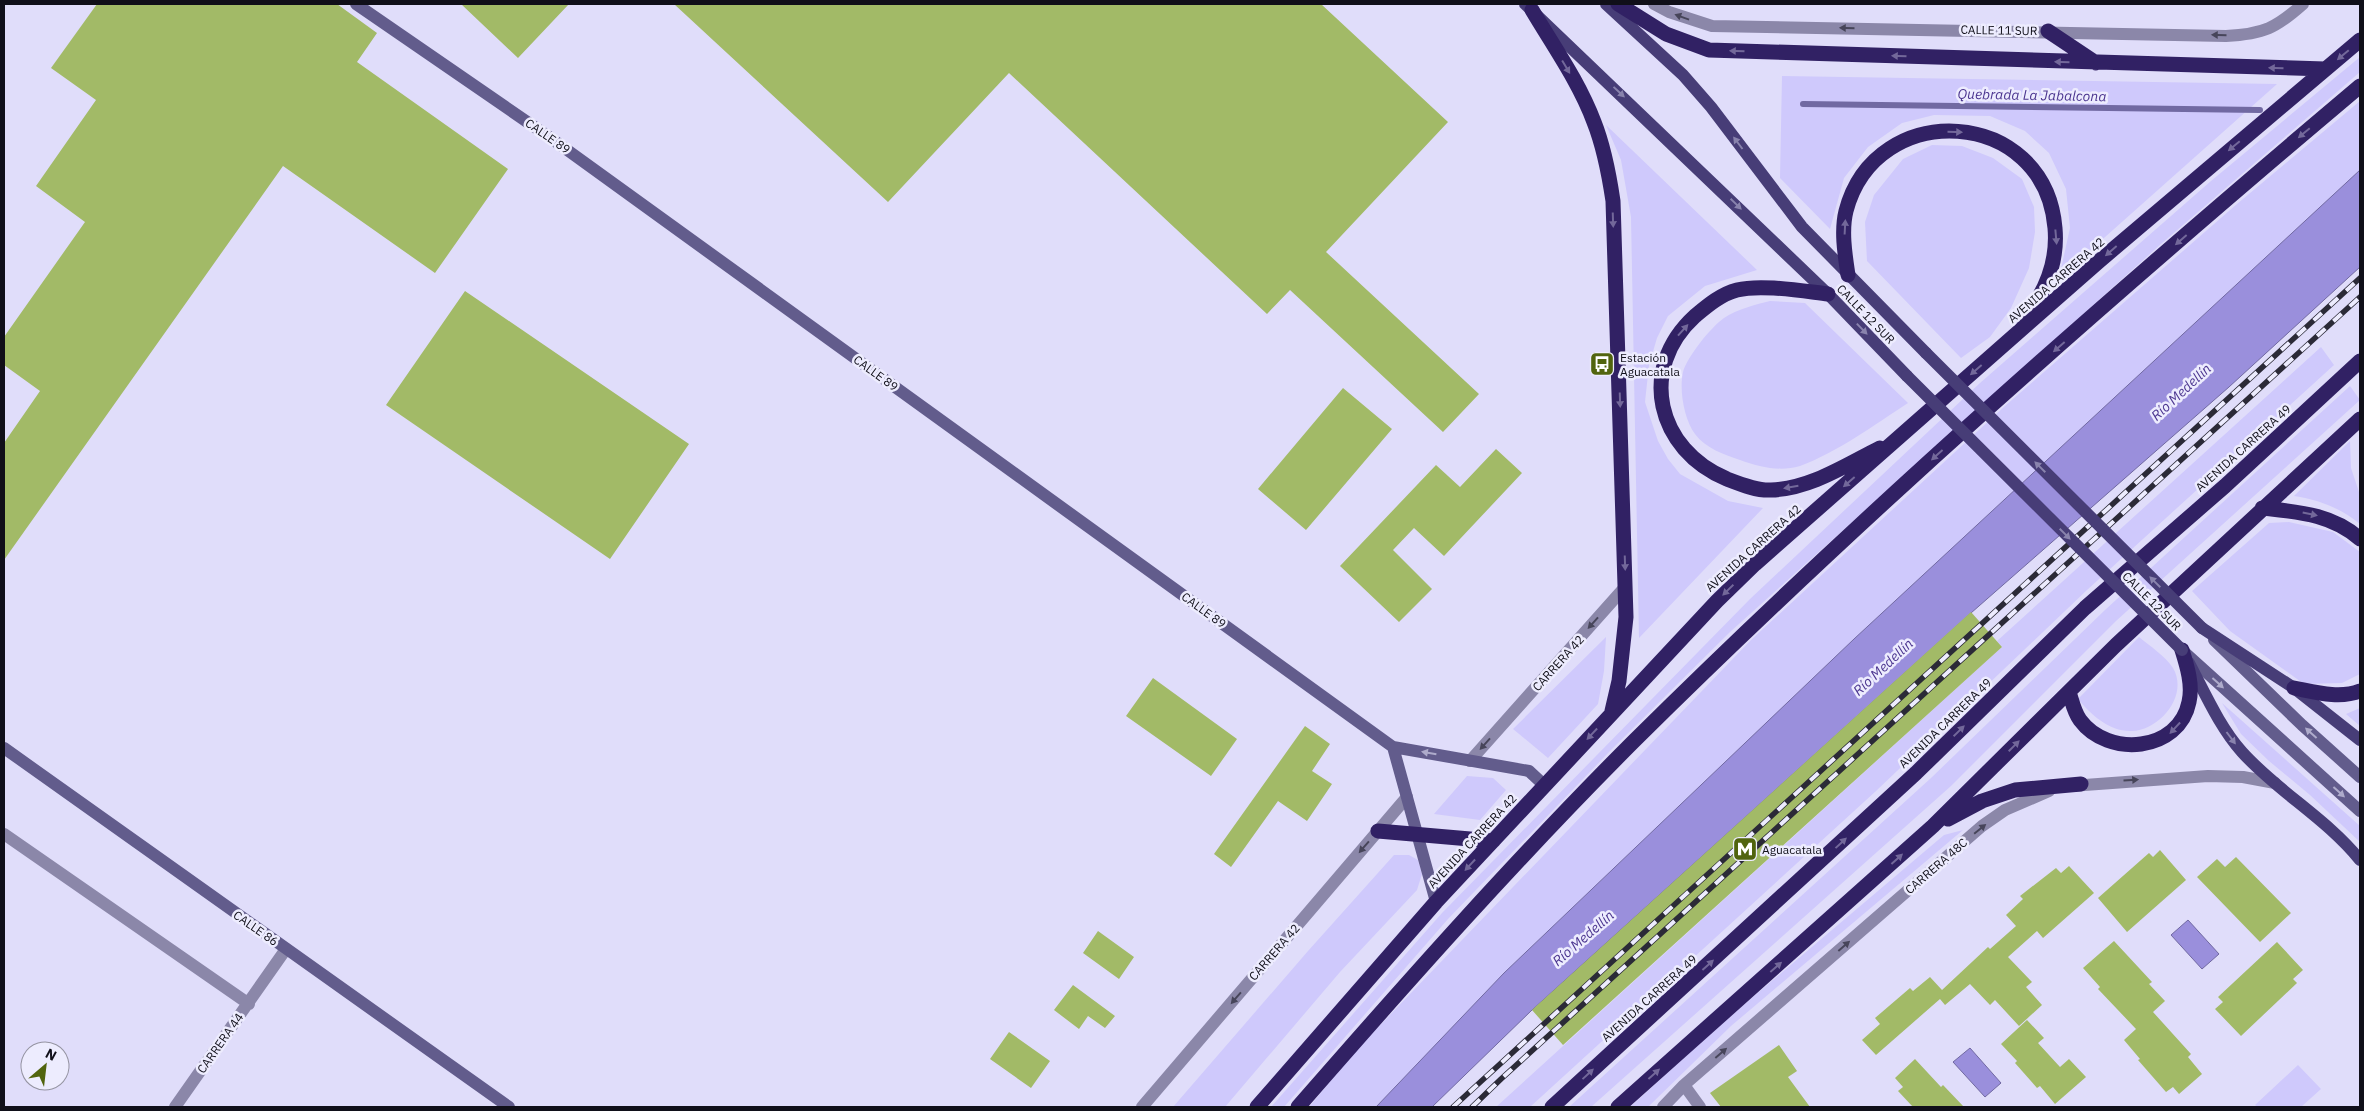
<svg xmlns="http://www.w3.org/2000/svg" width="2364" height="1111" viewBox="0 0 2364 1111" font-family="'IBM Plex Sans',sans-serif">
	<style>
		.green { fill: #cfc9fc }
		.water { fill: #9a8fdc; stroke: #7169a2 }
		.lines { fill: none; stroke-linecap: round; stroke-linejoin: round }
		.stream { stroke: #7169a2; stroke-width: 6 }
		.building { fill: #a2ba67 }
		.street { stroke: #8b87a9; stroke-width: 12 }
		.secondary { stroke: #625c8c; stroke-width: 12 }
		.primary { stroke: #473d77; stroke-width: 12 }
		.highway { stroke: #312164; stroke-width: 15 }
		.rail-casing { stroke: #2b2a37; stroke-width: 5.5 }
		.rail { stroke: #edecfe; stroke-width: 4; stroke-dasharray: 11; stroke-linecap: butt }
		.primary-bridge { stroke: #473d77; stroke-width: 12 }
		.oneway { fill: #47455a }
		.oneway2 { fill: #73689a }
		.oneway3 { fill: #8983ad }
		.oneway4 { fill: #aeabcb }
		.labels { text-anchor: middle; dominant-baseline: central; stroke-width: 5; stroke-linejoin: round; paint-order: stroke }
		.street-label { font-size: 12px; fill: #100f19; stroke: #edecfe }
		.poi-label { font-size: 12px; fill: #100f19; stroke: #edecfe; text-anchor: start }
		.water-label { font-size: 14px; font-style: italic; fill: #4c3690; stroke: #edecfe }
	</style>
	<rect width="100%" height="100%" fill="#e0ddfa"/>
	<path class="green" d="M 2360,57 L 2360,72 L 2161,244 L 1730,632 L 1610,751 L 1448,919 L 1284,1107 L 1271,1107 L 1442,913 L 1750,599 L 1980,383 L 2211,181 Z
		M 1782,76 L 2277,84 L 2059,278 L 2070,228 L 2066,189 L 2049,153 L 2025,131 L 1990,116 L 1934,115 L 1902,123 L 1868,147 L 1844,178 L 1830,229 L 1780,178 Z
		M 2360,101 L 2360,170 L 1854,639 L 1504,973 L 1376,1107 L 1309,1107 L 1359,1047 L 1751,640 L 2005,406 L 2237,204 Z
		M 1606,125 L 1757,270 L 1705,286 L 1668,316 L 1657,338 L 1649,365 L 1645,402 L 1658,441 L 1668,459 L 1680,474 L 1728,501 L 1763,508 L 1639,638 L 1631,217 L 1621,160 Z
		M 1932,145 L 1962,146 L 1993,158 L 2022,179 L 2034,207 L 2035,232 L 2029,268 L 2011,308 L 1990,337 L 1961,358 L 1867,261 L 1865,222 L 1874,195 L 1903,159 Z
		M 1770,301 L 1805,303 L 1908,403 C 1874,425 1838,452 1800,466 C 1780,472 1759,467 1740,460 C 1725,455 1705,448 1695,434 C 1684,419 1679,390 1683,372 C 1687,357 1711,327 1724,318 C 1738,309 1754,305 1770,301 Z
		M 2321,347 L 2334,365 L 2087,590 L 1876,791 L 1530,1107 L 1496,1107 L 2002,647 L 1997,641 Z
		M 2350,386 L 2360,400 L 2116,621 L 1951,786 L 1591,1107 L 1569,1107 L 1931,778 L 2105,610 Z
		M 2350,441 L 2351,468 L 2360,495 L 2360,524 C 2340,508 2320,500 2294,496 Z
		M 2289,522 L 2333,532 L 2360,552 L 2360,674 L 2342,683 L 2304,684 L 2230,631 L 2192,591 L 2269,523 Z
		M 1606,637 L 1604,671 L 1598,704 L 1548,758 L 1513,729 Z
		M 2139,637 C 2150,646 2165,656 2173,668 C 2189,695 2160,730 2132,731 C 2110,732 2091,715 2078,699 Z
		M 2222,703 L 2360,826 L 2360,842 L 2310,795 L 2269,761 L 2241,734 Z
		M 2360,708 L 2360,726 L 2346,714 Z
		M 1467,776 L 1493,778 L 1506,790 L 1480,820 L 1434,814 Z
		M 1963,830 L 1731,1026 L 1648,1107 L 1630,1107 L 1727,1019 L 1944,835 Z
		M 1394,855 L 1409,855 L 1418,860 L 1422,874 L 1417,890 L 1340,972 L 1225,1107 L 1173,1107 L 1308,951 Z
		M 2298,1065 L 2321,1089 L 2301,1107 L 2258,1107 L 2255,1105 Z"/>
	<path class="water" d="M 2360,170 L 2360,267 L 2229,387 L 1971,613 L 1532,1010 L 1432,1107 L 1376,1107 L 1504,973 L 1854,639 Z
		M 2188,920 L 2219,954 L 2202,969 L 2171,935 Z
		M 1970,1048 L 2001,1083 L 1985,1097 L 1953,1062 Z"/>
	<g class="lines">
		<path class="stream" d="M 1803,104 L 2260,110"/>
	</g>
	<path class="building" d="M 97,4 L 337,4 L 377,33 L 357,62 L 508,169 L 435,273 L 283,166 L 4,560 L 4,443 L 40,391 L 4,365 L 4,337 L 85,222 L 36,186 L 96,100 L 51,68 Z
		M 461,4 L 569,4 L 518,58 Z
		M 674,4 L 1321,4 L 1448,122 L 1326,252 L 1479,394 L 1443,432 L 1290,290 L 1267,314 L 1009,73 L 888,202 Z
		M 465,291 L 689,444 L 610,559 L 386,405 Z
		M 1343,388 L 1392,429 L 1306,530 L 1258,489 Z
		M 1496,449 L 1522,473 L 1444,556 L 1414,528 L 1393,550 L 1432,589 L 1399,622 L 1340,566 L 1436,465 L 1460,487 Z
		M 1971,612 L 2002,647 L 1563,1045 L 1532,1010 Z
		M 1153,678 L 1237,739 L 1211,776 L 1126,716 Z
		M 1305,726 L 1330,744 L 1312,771 L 1332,784 L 1307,821 L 1278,801 L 1231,867 L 1214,854 Z
		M 2160,850 L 2186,880 L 2127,932 L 2098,898 L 2149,853 L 2153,857 Z
		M 2236,857 L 2291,913 L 2260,942 L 2197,877 L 2217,859 L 2225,867 Z
		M 2069,866 L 2094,893 L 2043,938 L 2037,931 L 2008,957 L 2032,982 L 2026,987 L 2042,1005 L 2019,1026 L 1995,1000 L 1990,1005 L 1970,984 L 1945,1005 L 1940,999 L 1876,1055 L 1862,1040 L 1880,1024 L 1875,1018 L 1910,988 L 1913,991 L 1930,977 L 1942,990 L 1988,947 L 1990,949 L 2016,926 L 2006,915 L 2023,899 L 2020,896 L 2056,868 L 2061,873 Z
		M 1098,931 L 1134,957 L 1119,979 L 1083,953 Z
		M 2114,941 L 2152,982 L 2149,984 L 2165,1001 L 2153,1012 L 2191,1054 L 2188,1057 L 2202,1074 L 2179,1094 L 2173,1087 L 2166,1092 L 2138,1060 L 2140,1059 L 2124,1040 L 2136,1029 L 2098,989 L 2100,987 L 2083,968 Z
		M 2277,942 L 2303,970 L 2293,979 L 2297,983 L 2241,1036 L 2215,1009 L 2223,1002 L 2218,997 Z
		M 1073,985 L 1115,1016 L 1105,1028 L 1088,1016 L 1079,1029 L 1054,1010 Z
		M 2027,1020 L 2044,1038 L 2038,1043 L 2060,1067 L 2069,1059 L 2086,1077 L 2055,1104 L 2040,1086 L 2037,1088 L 2015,1063 L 2017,1061 L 2001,1044 Z
		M 1009,1032 L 1050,1061 L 1031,1088 L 990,1059 Z
		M 1779,1045 L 1797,1071 L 1788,1077 L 1810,1107 L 1721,1107 L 1710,1093 Z
		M 1915,1059 L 1941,1087 L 1943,1085 L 1964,1107 L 1913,1107 L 1898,1091 L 1903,1087 L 1895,1078 Z"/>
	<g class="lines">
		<path class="street" d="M 1654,4 L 1669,12 L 1712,26 L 2226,36 C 2264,34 2276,28 2303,4
			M 1470,761 L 1625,587
			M 2071,786 L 2208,776 L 2243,777 L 2275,783
			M 4,834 L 249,1004
			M 1684,1085 L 1700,1107
			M 175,1107 L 286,949
			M 1142,1107 L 1407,797
			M 1663,1107 L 1684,1085 L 1982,826 L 2005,810 L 2049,791"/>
		<path class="secondary" d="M 356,4 L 552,139 L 1393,747 L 1529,771 L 1544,785
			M 2214,640 L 2302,725 L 2360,777
			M 2184,652 L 2360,811
			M 1393,747 L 1436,902
			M 4,748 L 509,1107"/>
		<path class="primary" d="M 1525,4 L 1828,294 L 1907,376
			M 1606,4 L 1683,75 L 1711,107 L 1802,227 L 1926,353
			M 2202,628 L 2294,688 L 2360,740
			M 2189,663 C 2205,693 2219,726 2242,752 C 2278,792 2326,818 2360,860"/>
		<path class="highway" d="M 1618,4 L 1666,34 L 1709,50 L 2325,69
			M 1532,10 C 1554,47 1579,82 1594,122 C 1604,147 1609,174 1613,201 L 1626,617 L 1619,681 L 1612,711
			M 2048,31 L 2096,63
			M 1848,275 C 1845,255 1841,231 1846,211 C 1876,97 2045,107 2055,228 C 2058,262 2045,293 2024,319
			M 1828,294 C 1802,291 1761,284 1737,290 C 1721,294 1707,306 1695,316 C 1637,369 1657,450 1727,479 C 1740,484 1757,491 1771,490 C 1810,489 1846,465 1880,448
			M 2262,508 C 2298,512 2332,514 2360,539
			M 2294,688 C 2315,692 2339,699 2360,691
			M 2069,692 C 2072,701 2074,712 2080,720 C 2108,758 2179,752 2189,702 C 2193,685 2187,666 2182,650
			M 1948,819 L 1982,801 L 2015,790 L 2081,784
			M 1378,831 L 1493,841
			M 1257,1107 L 1436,902 L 1717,601 L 1755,564 L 2098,262 L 2360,40
			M 1298,1107 C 1407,982 1517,858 1634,741 C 1865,512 2111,296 2360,86
			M 1552,1107 L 1916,773 L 2085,608 L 2225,486 L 2360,361
			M 1618,1107 L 1933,826 L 2116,645 L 2360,419"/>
		<defs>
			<path id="rail" d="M 1453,1107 L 2360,278
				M 1472,1107 L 1501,1079 L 2360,297"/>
		</defs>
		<use href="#rail" class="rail-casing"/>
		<use href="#rail" class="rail"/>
		<path class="primary-bridge" d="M 1926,353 L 2202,628
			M 1907,376 L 2182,650"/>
	</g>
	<defs><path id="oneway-solid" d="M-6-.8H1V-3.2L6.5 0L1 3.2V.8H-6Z" transform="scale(1.25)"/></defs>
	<g class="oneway">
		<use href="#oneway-solid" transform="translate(1682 17) rotate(-160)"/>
		<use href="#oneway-solid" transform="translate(1847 28) rotate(-179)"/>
		<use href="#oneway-solid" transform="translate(2219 35) rotate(-179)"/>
		<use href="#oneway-solid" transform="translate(1593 623) rotate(132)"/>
		<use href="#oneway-solid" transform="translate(1485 744) rotate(132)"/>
		<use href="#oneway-solid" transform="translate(2131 780) rotate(-4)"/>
		<use href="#oneway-solid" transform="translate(1980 829) rotate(-39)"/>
		<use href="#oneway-solid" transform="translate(1364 847) rotate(131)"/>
		<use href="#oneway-solid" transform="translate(1844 946) rotate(-41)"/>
		<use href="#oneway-solid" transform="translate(1236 998) rotate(131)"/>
		<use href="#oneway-solid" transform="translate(1721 1053) rotate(-41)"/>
	</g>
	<g class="oneway2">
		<use href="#oneway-solid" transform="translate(1737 51) rotate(-178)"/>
		<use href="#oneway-solid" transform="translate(2343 55) rotate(140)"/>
		<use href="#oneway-solid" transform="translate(1899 56) rotate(-178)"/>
		<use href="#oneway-solid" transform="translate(2062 62) rotate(-178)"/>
		<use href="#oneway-solid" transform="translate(1566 67) rotate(59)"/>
		<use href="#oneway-solid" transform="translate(2276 68) rotate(-178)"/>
		<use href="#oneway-solid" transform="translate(1955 132) rotate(2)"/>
		<use href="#oneway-solid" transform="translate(2304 133) rotate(140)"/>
		<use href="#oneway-solid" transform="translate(2234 146) rotate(140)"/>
		<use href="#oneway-solid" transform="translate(1613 220) rotate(88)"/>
		<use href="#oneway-solid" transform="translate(1845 227) rotate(-87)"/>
		<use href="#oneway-solid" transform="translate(2056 237) rotate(85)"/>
		<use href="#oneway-solid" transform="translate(2181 240) rotate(139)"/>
		<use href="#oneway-solid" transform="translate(2111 251) rotate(139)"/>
		<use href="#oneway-solid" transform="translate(1683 330) rotate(-48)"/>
		<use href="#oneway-solid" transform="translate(2059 347) rotate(139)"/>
		<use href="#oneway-solid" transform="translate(1976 370) rotate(139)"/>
		<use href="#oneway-solid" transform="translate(1620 400) rotate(88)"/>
		<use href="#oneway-solid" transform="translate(1937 455) rotate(138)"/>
		<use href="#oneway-solid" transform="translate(1849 482) rotate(139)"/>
		<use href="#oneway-solid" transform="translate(1791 487) rotate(170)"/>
		<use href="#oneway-solid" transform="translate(2310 514) rotate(12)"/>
		<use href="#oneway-solid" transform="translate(1625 563) rotate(88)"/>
		<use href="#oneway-solid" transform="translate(1728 590) rotate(136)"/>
		<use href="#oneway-solid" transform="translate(2175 728) rotate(133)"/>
		<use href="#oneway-solid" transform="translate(1959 731) rotate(-44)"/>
		<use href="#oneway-solid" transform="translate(1592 734) rotate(133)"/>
		<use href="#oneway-solid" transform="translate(2014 746) rotate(-45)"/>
		<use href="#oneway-solid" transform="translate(1841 843) rotate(-43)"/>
		<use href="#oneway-solid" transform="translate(1897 859) rotate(-42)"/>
		<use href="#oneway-solid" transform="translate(1470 865) rotate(133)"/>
		<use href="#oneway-solid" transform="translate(1708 965) rotate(-42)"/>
		<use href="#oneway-solid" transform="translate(1776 967) rotate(-41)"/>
		<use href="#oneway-solid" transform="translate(1588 1074) rotate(-43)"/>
		<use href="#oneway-solid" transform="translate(1654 1074) rotate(-42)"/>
	</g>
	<g class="oneway3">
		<use href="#oneway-solid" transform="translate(1619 92) rotate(43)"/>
		<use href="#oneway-solid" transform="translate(1738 143) rotate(-127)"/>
		<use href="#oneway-solid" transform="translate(1736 204) rotate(44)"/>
		<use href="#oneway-solid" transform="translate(1862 329) rotate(46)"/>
		<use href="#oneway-solid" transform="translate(2040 467) rotate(-135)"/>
		<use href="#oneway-solid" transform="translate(2065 534) rotate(45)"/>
		<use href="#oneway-solid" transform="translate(2155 582) rotate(-135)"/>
		<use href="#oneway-solid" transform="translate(2231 738) rotate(53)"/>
	</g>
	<g class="oneway4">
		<use href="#oneway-solid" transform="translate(2218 683) rotate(42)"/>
		<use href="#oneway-solid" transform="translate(2311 733) rotate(-138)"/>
		<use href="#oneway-solid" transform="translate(1429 753) rotate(-170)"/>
		<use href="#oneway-solid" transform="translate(2339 792) rotate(42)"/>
	</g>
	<defs>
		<symbol id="bus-square" viewBox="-11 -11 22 22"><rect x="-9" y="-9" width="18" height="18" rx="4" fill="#51640e" stroke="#edecfe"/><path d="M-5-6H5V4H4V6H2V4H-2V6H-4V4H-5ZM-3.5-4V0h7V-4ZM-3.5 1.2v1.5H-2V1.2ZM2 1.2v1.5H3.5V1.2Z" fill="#fff"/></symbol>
		<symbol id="metro-square" viewBox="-11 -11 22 22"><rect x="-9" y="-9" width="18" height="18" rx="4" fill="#51640e" stroke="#edecfe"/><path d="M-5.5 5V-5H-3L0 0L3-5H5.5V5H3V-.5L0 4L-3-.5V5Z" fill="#fff"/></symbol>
	</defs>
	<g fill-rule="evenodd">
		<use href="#bus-square" x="1588" y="350" width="28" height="28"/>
		<use href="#metro-square" x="1731" y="835" width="28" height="28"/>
	</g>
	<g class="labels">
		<g class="street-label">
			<text transform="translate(1999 30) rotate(1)">CALLE 11 SUR</text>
			<text transform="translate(548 136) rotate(35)">CALLE 89</text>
			<text transform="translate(2056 280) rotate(-41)">AVENIDA CARRERA 42</text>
			<text transform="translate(1866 314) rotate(46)">CALLE 12 SUR</text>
			<text transform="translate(876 373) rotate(36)">CALLE 89</text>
			<text transform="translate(2243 448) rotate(-42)">AVENIDA CARRERA 49</text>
			<text transform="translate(1753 548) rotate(-42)">AVENIDA CARRERA 42</text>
			<text transform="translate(2152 601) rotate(45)">CALLE 12 SUR</text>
			<text transform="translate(1204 610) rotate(36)">CALLE 89</text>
			<text transform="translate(1558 663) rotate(-48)">CARRERA 42</text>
			<text transform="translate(1945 723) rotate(-44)">AVENIDA CARRERA 49</text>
			<text transform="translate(1472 841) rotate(-47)">AVENIDA CARRERA 42</text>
			<text transform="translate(1936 866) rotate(-41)">CARRERA 48C</text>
			<text transform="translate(256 928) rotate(35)">CALLE 86</text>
			<text transform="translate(1274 952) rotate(-49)">CARRERA 42</text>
			<text transform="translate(1649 998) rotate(-42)">AVENIDA CARRERA 49</text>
			<text transform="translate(220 1043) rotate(-55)">CARRERA 44</text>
		</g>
		<g class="poi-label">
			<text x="1620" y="357">Estación<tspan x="1620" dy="14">Aguacatala</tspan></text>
			<text x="1762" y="849">Aguacatala</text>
		</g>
		<g class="water-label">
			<text transform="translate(2032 95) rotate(1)">Quebrada La Jabalcona</text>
			<text transform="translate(2181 392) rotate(-43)">Río Medellín</text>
			<text transform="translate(1883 667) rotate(-43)">Río Medellín</text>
			<text transform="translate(1583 938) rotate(-41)">Río Medellín</text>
		</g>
	</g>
	<rect width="2364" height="1111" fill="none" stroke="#100f19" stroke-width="10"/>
	<g transform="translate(45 1066) rotate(28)"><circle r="24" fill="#edecfe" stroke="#9594a2"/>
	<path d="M0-4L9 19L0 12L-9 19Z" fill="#51640e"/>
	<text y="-8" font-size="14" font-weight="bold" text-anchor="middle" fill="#100f19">N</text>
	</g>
</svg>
